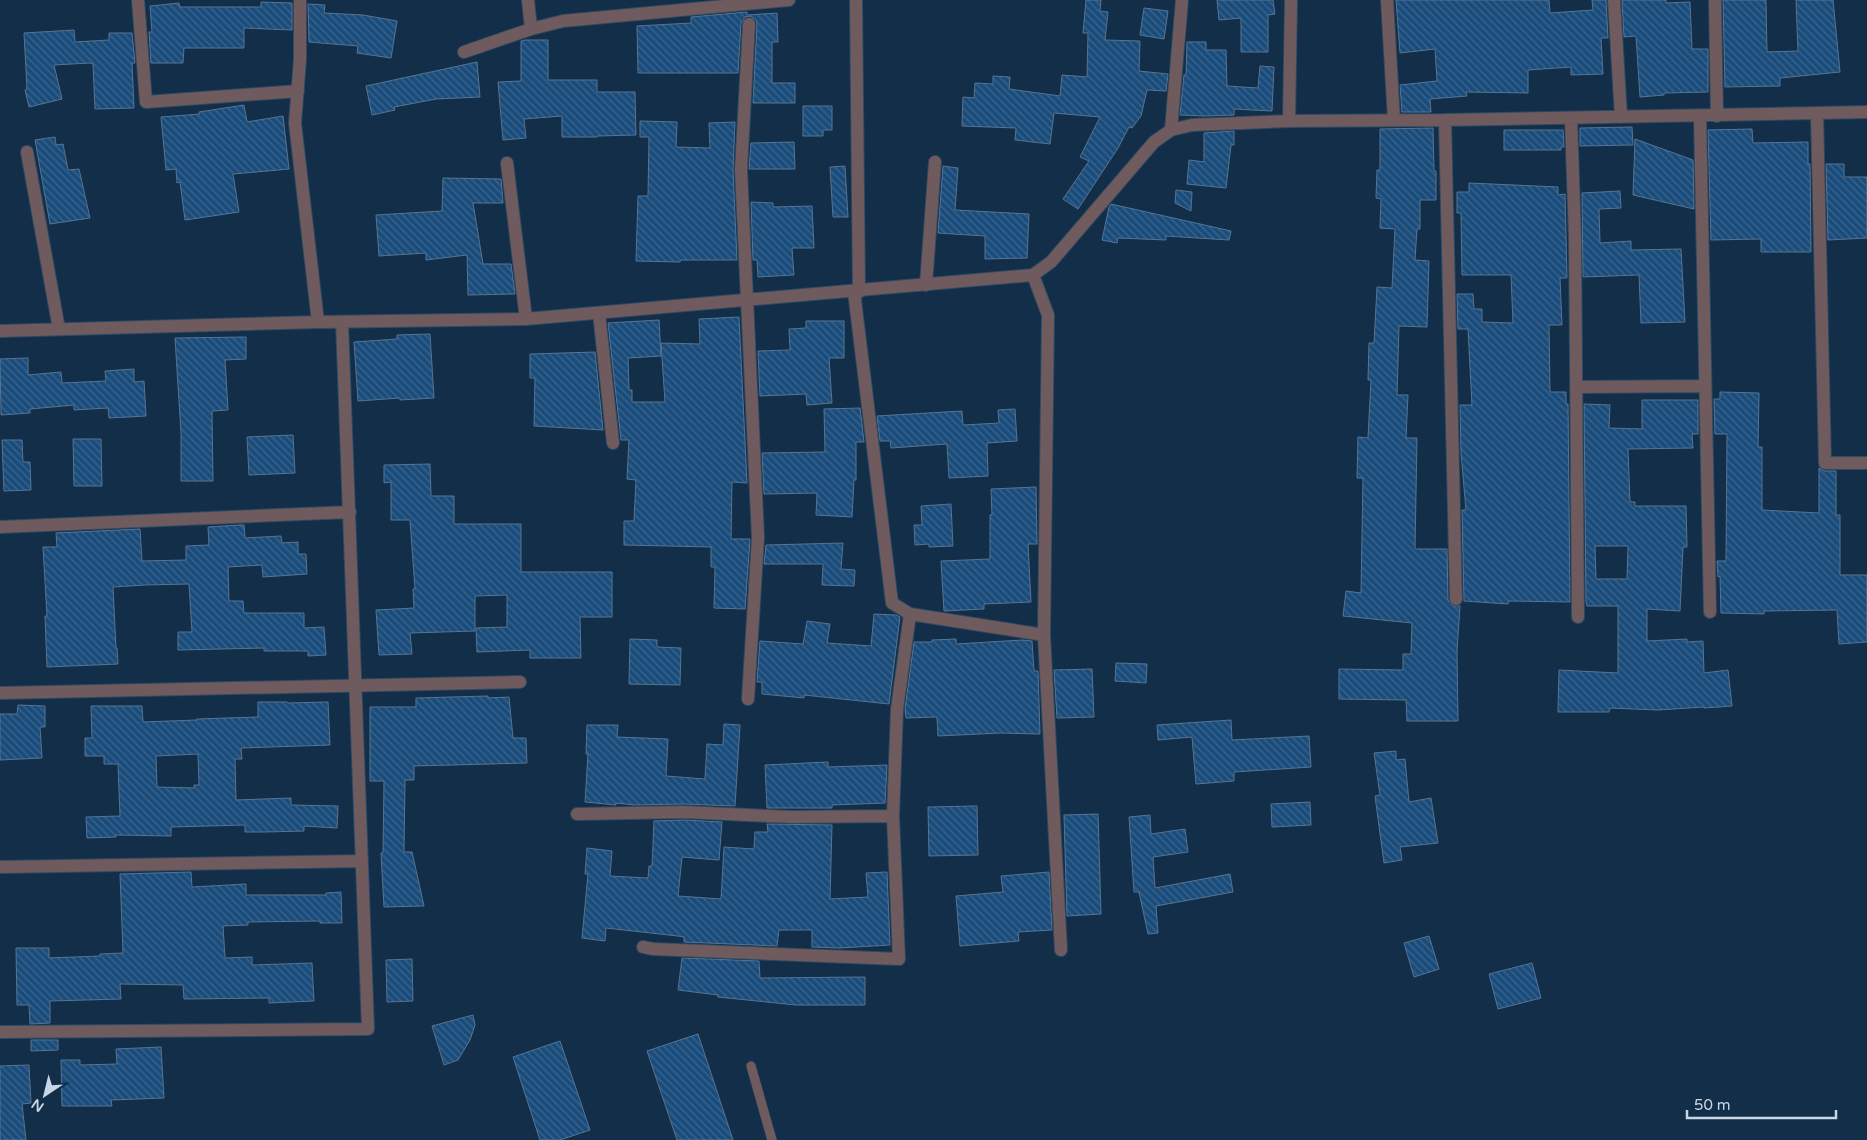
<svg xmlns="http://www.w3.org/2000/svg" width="1867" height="1140" viewBox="0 0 1867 1140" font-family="'Varela Round',sans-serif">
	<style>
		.building { fill: url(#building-back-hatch); stroke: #577492; fill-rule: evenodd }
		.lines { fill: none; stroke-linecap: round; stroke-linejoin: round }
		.lane-casing { stroke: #304962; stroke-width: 10 }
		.street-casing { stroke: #304962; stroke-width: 14 }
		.lane { stroke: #6f5b5d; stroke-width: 9 }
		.street { stroke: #6f5b5d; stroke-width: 12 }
	</style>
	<defs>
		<pattern id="building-back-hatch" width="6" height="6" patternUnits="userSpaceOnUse" patternTransform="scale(1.25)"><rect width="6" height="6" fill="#1a4c7b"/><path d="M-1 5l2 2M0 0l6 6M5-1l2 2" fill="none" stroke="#3a658e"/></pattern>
	</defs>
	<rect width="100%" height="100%" fill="#132e48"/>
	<path class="building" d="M 1086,0 L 1101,0 L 1100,11 L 1108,12 L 1105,40 L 1140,41 L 1139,71 L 1168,74 L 1166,91 L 1147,90 L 1141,116 L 1132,128 L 1129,127 L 1118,148 L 1078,209 L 1063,199 L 1089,161 L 1080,157 L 1100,117 L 1054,113 L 1050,144 L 1015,140 L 1016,128 L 962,126 L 963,97 L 974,98 L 975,83 L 993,84 L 993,76 L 1010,77 L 1009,89 L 1060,96 L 1062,75 L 1087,77 L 1088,33 L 1083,33 Z
		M 1217,0 L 1273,0 L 1275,14 L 1268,15 L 1268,52 L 1241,52 L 1241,18 L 1219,20 Z
		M 1396,0 L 1549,0 L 1550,13 L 1593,10 L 1592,0 L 1606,0 L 1608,38 L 1601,38 L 1603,74 L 1571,75 L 1571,67 L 1528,70 L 1528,93 L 1466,92 L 1467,96 L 1430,99 L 1431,112 L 1402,112 L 1400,85 L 1437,81 L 1435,49 L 1400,53 Z
		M 1622,0 L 1666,0 L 1666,3 L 1690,2 L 1692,49 L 1708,49 L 1708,92 L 1664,93 L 1664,95 L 1640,97 L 1636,36 L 1624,37 Z
		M 1723,0 L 1766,0 L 1767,52 L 1798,51 L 1796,0 L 1833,0 L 1840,72 L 1780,78 L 1780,86 L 1725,87 Z
		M 261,2 L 292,3 L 292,30 L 244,28 L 244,48 L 184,48 L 183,63 L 151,63 L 149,32 L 152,32 L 150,6 L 179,3 L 180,7 L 261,7 Z
		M 308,4 L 325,5 L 324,13 L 363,15 L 397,21 L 391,58 L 357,53 L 358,46 L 309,42 Z
		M 1144,8 L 1168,11 L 1164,39 L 1140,35 Z
		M 747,12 L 747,15 L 777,13 L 778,42 L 772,42 L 772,83 L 795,83 L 795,103 L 753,103 L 757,24 L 756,20 L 750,16 L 745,17 L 741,23 L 738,73 L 638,73 L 637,26 L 691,23 L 691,17 Z
		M 74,30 L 75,42 L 109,40 L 109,33 L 132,33 L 135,63 L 132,63 L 134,108 L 95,109 L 93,64 L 90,63 L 54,65 L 62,99 L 29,107 L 25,90 L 27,89 L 24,33 Z
		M 525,40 L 548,40 L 548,80 L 597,80 L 597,92 L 635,92 L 636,135 L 597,136 L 597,137 L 562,137 L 562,116 L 524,119 L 526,138 L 503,140 L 498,82 L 521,81 L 521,41 Z
		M 1187,42 L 1206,42 L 1206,50 L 1226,50 L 1227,86 L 1258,88 L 1260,66 L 1274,67 L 1272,111 L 1234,109 L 1234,115 L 1204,116 L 1180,115 L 1184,75 L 1186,75 Z
		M 477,62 L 480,97 L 436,99 L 394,107 L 395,110 L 372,115 L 366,86 Z
		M 244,105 L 247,122 L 283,116 L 289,169 L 233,174 L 239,212 L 185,220 L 180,182 L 177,183 L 176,169 L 166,170 L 161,117 L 200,114 L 199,112 Z
		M 803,106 L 832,106 L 832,130 L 823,130 L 823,136 L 803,136 Z
		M 640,121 L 677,122 L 676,147 L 710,148 L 709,123 L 735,122 L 733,170 L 737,260 L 681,260 L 680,262 L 636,261 L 638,196 L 648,196 L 649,137 L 640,137 Z
		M 1632,127 L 1633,145 L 1580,146 L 1580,128 Z
		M 1433,128 L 1434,171 L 1436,171 L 1436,200 L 1420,200 L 1420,229 L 1417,229 L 1415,260 L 1429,261 L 1427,327 L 1399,326 L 1397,395 L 1408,395 L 1406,438 L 1417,438 L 1415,549 L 1447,549 L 1448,600 L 1453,606 L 1460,606 L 1457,651 L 1458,721 L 1407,721 L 1406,700 L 1339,699 L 1339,669 L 1403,670 L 1403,654 L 1411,654 L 1412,623 L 1343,616 L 1346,591 L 1361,593 L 1363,478 L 1357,478 L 1358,437 L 1368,438 L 1371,380 L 1368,380 L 1369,343 L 1374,343 L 1377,287 L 1392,288 L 1395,229 L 1380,228 L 1381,199 L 1376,198 L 1377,170 L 1380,170 L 1380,129 Z
		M 1752,129 L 1753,143 L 1808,142 L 1808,164 L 1810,164 L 1811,252 L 1761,252 L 1761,239 L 1711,240 L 1708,130 Z
		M 1504,130 L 1563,130 L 1564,147 L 1561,147 L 1561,150 L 1504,150 Z
		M 1234,131 L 1234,145 L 1231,145 L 1226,188 L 1187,184 L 1189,160 L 1204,162 L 1204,133 Z
		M 55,137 L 56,145 L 63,144 L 68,170 L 79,169 L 90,218 L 50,224 L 35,140 Z
		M 1635,139 L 1693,160 L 1694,209 L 1633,195 Z
		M 794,142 L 795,169 L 749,169 L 751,143 Z
		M 1826,164 L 1844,164 L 1844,177 L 1867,177 L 1867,238 L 1828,240 Z
		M 845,166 L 848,217 L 833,217 L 830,167 Z
		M 943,166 L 958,168 L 955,210 L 1029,214 L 1027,258 L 985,259 L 985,236 L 938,233 Z
		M 443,178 L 501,179 L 503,203 L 473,203 L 483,264 L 511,264 L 515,294 L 468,295 L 467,255 L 426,260 L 426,253 L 379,256 L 376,215 L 442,211 Z
		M 1469,183 L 1558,187 L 1558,195 L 1565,194 L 1567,278 L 1560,278 L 1562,325 L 1549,325 L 1550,392 L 1566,392 L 1566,404 L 1568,404 L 1570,602 L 1509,601 L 1508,604 L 1464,601 L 1462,510 L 1466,510 L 1461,453 L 1460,405 L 1472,405 L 1468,329 L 1458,329 L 1457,294 L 1473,294 L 1474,309 L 1482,309 L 1482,322 L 1513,323 L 1511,275 L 1462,275 L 1461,213 L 1457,213 L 1457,192 L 1469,192 Z
		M 1176,190 L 1192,192 L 1191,211 L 1175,203 Z
		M 1620,191 L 1621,208 L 1599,209 L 1600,243 L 1631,241 L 1631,250 L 1681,249 L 1685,322 L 1641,323 L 1639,275 L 1583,277 L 1582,193 Z
		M 751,202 L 773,203 L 773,207 L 812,206 L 814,248 L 792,248 L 794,275 L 758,277 L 757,260 L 753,260 Z
		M 1111,204 L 1231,231 L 1229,240 L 1166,236 L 1166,240 L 1118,238 L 1117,243 L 1102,240 L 1109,207 Z
		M 739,317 L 747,483 L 732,482 L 731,539 L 750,539 L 745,609 L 714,608 L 715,567 L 711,567 L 711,547 L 624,545 L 624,521 L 634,521 L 636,480 L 627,479 L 629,440 L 621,440 L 608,323 L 659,320 L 661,356 L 628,358 L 629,390 L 632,390 L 632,402 L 665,402 L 661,343 L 700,344 L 699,319 Z
		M 806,321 L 844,321 L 844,358 L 829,358 L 832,403 L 807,405 L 806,394 L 760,396 L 758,351 L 790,350 L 789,329 L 806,328 Z
		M 430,334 L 434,398 L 400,400 L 400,398 L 358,401 L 354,342 L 397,339 L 397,335 Z
		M 246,337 L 246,359 L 225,360 L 228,410 L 212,411 L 213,481 L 181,481 L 181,433 L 175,338 Z
		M 595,352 L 603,430 L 534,426 L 535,378 L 530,378 L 530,354 Z
		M 28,358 L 28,375 L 61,372 L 62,383 L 106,381 L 105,371 L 134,369 L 134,382 L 144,381 L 146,416 L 109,418 L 108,408 L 74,410 L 74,405 L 30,409 L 30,413 L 1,415 L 0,359 Z
		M 1720,392 L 1759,393 L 1758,447 L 1762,447 L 1762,510 L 1819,513 L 1819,468 L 1825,471 L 1836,471 L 1836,515 L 1840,515 L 1840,575 L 1867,575 L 1867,642 L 1839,644 L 1837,610 L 1764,611 L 1764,614 L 1721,613 L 1720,576 L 1718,577 L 1717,561 L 1726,561 L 1727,434 L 1715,434 L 1714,399 L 1720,399 Z
		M 1642,400 L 1698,400 L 1698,434 L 1692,434 L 1693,448 L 1628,449 L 1630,502 L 1635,502 L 1635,506 L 1686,506 L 1687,547 L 1683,547 L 1680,611 L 1647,609 L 1647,641 L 1687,639 L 1687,642 L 1703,641 L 1704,673 L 1728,670 L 1732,706 L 1704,708 L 1704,707 L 1658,710 L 1610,708 L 1609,712 L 1558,712 L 1559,670 L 1618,673 L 1618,606 L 1587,606 L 1586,602 L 1584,404 L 1610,405 L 1609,428 L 1642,429 ZM 1595,546 L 1628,546 L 1627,579 L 1596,579 Z
		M 860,408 L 864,442 L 856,442 L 856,480 L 854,480 L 852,517 L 816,515 L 817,493 L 764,494 L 762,453 L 825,452 L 824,409 Z
		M 1015,409 L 1017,441 L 987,443 L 988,476 L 949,478 L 947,444 L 891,448 L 890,441 L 880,441 L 877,416 L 962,411 L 963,425 L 999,423 L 998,410 Z
		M 293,435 L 295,473 L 249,475 L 247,437 Z
		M 73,439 L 101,439 L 102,486 L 74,486 Z
		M 2,440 L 22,440 L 23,462 L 30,462 L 31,490 L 4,491 Z
		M 430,464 L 431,496 L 454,496 L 454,524 L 521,524 L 521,572 L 612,572 L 612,617 L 580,617 L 581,658 L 530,658 L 530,650 L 477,652 L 476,628 L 507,627 L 507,595 L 475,596 L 475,631 L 410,633 L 412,654 L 379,655 L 376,610 L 414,608 L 413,589 L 415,589 L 410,520 L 391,520 L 391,482 L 384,483 L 384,465 Z
		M 1036,487 L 1037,544 L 1028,544 L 1031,602 L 984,604 L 984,609 L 944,611 L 941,561 L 990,559 L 990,515 L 992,515 L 991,489 Z
		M 951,504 L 953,546 L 929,547 L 929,544 L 915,545 L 914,525 L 922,525 L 921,506 Z
		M 240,525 L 244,525 L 245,538 L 281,536 L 282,543 L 298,542 L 298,554 L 306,554 L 307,574 L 263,577 L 262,565 L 228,567 L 229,601 L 243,601 L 244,613 L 304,613 L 304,628 L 324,627 L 326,655 L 308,656 L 308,651 L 264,651 L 264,648 L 178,650 L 178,632 L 192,632 L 189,584 L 145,585 L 113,587 L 116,648 L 117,648 L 118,664 L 47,667 L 45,616 L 47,616 L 43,547 L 57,547 L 56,533 L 140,529 L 142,561 L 186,560 L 186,546 L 209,545 L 208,527 Z
		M 843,543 L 841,569 L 855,570 L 854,586 L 822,585 L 823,564 L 764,564 L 766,545 Z
		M 874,614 L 896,615 L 900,617 L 889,704 L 804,695 L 804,698 L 762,694 L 762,682 L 757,682 L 760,641 L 803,644 L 807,621 L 830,624 L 827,643 L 871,646 Z
		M 630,639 L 657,640 L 657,647 L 681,648 L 680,685 L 629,684 Z
		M 956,639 L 956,644 L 1023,640 L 1032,641 L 1034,671 L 1038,671 L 1040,734 L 1000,733 L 938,736 L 937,717 L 906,718 L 905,709 L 914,642 L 932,642 L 932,640 Z
		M 1116,663 L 1147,664 L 1146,683 L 1115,681 Z
		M 1092,669 L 1094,717 L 1057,718 L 1054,670 Z
		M 488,696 L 488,698 L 509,697 L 513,738 L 526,738 L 527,763 L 414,766 L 414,780 L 405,780 L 404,852 L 412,852 L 424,906 L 384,907 L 381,853 L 383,853 L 384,781 L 370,781 L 370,707 L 416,707 L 416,698 Z
		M 258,702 L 287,702 L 288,703 L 328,702 L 330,745 L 241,748 L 242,759 L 235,759 L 236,800 L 291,798 L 291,805 L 338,806 L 337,828 L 304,826 L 304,831 L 265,832 L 245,832 L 245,825 L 171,827 L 171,836 L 116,835 L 116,837 L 87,838 L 86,817 L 120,816 L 118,764 L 104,764 L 104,756 L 85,756 L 85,738 L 92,738 L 91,706 L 142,706 L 143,722 L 197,720 L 197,719 L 258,717 ZM 198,754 L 199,785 L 194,785 L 194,788 L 157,787 L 156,756 Z
		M 18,705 L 45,706 L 45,727 L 40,727 L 42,758 L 0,760 L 0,714 L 17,714 Z
		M 1231,720 L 1232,740 L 1309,736 L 1311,767 L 1234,772 L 1234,781 L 1196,784 L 1192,737 L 1158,740 L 1157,725 Z
		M 724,724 L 740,725 L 735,806 L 684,804 L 634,805 L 616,803 L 616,805 L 585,802 L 588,754 L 586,754 L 587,725 L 618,725 L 617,737 L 668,739 L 666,776 L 705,779 L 707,744 L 723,745 Z
		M 1396,751 L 1396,760 L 1405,759 L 1409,802 L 1431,798 L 1438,843 L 1400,847 L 1402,860 L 1384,863 L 1375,796 L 1380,795 L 1374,753 Z
		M 828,762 L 828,767 L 887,765 L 885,803 L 832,805 L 832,808 L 767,808 L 765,765 Z
		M 1310,802 L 1311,825 L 1272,827 L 1271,804 Z
		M 977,806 L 978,855 L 929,856 L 928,807 Z
		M 1098,814 L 1101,914 L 1067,916 L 1064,815 Z
		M 1150,815 L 1151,834 L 1185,829 L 1188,852 L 1153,857 L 1155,888 L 1230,874 L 1233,892 L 1156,906 L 1158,933 L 1148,934 L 1139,892 L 1134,892 L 1129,817 Z
		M 684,820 L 722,822 L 719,860 L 682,857 L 678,896 L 721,899 L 724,847 L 754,849 L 755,832 L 768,832 L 767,824 L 832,825 L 830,899 L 868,897 L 866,873 L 887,872 L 890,945 L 839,948 L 812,947 L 812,930 L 779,930 L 777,946 L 684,942 L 684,937 L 678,936 L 606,928 L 605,941 L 582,938 L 588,874 L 585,874 L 587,848 L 612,851 L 610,876 L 648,878 L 649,866 L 652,866 L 654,821 Z
		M 191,872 L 192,887 L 246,884 L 246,895 L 326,895 L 326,893 L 341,892 L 342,923 L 320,923 L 320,921 L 248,922 L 248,925 L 223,926 L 225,958 L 252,957 L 252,965 L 312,963 L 314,1001 L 269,1003 L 269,998 L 184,999 L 183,985 L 120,984 L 121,999 L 50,1001 L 50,1023 L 30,1024 L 29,1005 L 17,1005 L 16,948 L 49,948 L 49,958 L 100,956 L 100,954 L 123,953 L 120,874 Z
		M 1049,872 L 1052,930 L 1018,932 L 1019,941 L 960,946 L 956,896 L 1003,892 L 1001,876 Z
		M 1429,936 L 1439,969 L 1414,977 L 1404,943 Z
		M 682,958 L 759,961 L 760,978 L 865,977 L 865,1005 L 796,1005 L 718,997 L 718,995 L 678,990 Z
		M 412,959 L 413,1001 L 387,1002 L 386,960 Z
		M 1532,963 L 1541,998 L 1498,1009 L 1489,974 Z
		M 473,1015 L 475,1025 L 470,1040 L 458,1060 L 444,1065 L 432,1026 Z
		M 698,1034 L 733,1140 L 677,1140 L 647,1051 Z
		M 31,1040 L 58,1040 L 58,1050 L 31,1051 Z
		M 560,1041 L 590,1130 L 560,1140 L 540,1140 L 513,1057 Z
		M 161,1047 L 164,1098 L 111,1100 L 112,1106 L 62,1106 L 61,1060 L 80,1060 L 80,1065 L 117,1064 L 116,1049 Z
		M 29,1065 L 31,1103 L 22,1104 L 26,1140 L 0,1140 L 0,1066 Z"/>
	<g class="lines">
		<defs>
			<path id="lane" d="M 751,1066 L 772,1140"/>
			<path id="street" d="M 138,0 L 146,102 L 298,91
				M 300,0 L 300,59 L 295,123 L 318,322
				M 528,0 L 531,29
				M 856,0 L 859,292
				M 1387,0 L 1394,120
				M 1614,0 L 1621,117
				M 1715,0 L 1717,116
				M 464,52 L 531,29 L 563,21 L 789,0
				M 1817,114 L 1825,463 L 1867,463
				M 1700,116 L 1710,612
				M 1571,118 L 1575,238 L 1578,617
				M 1445,120 L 1456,599
				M 1289,121 L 1291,0
				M 1171,130 L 1182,0
				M 27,152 L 59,329
				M 507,163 L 526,319
				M 1033,275 L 1048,315 L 1044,635 L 1061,950
				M 926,285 L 935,162
				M 599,313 L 613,443
				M 0,331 L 318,322 L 526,319 L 1033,275 L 1051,262 L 1154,142 L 1171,130 L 1192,125 L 1289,121 L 1445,120 L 1867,112
				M 1577,387 L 1704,386
				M 0,527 L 350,512
				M 910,614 L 1044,635
				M 0,693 L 520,682
				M 748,699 L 758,537 L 741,170 L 749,24
				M 577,814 L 684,812 L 791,817 L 893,816
				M 0,867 L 362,861
				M 643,947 L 653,949 L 899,959 L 893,816 L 897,709 L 910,614 L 892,603 L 854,292
				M 0,1032 L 368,1029 L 342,322"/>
		</defs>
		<use href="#lane" class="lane-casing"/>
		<use href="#street" class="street-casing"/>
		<use href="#lane" class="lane"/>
		<use href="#street" class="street"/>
	</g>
	<g transform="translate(45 1095) rotate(215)" stroke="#132e48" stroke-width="4" paint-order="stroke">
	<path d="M0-4L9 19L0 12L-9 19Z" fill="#c7d7e8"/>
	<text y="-8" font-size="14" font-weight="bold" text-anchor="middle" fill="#c7d7e8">N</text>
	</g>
	<path d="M1687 1110v8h149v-8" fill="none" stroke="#c7d7e8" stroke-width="2.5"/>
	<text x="1694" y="1110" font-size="15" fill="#c7d7e8" stroke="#132e48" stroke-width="4" paint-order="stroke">50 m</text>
</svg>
